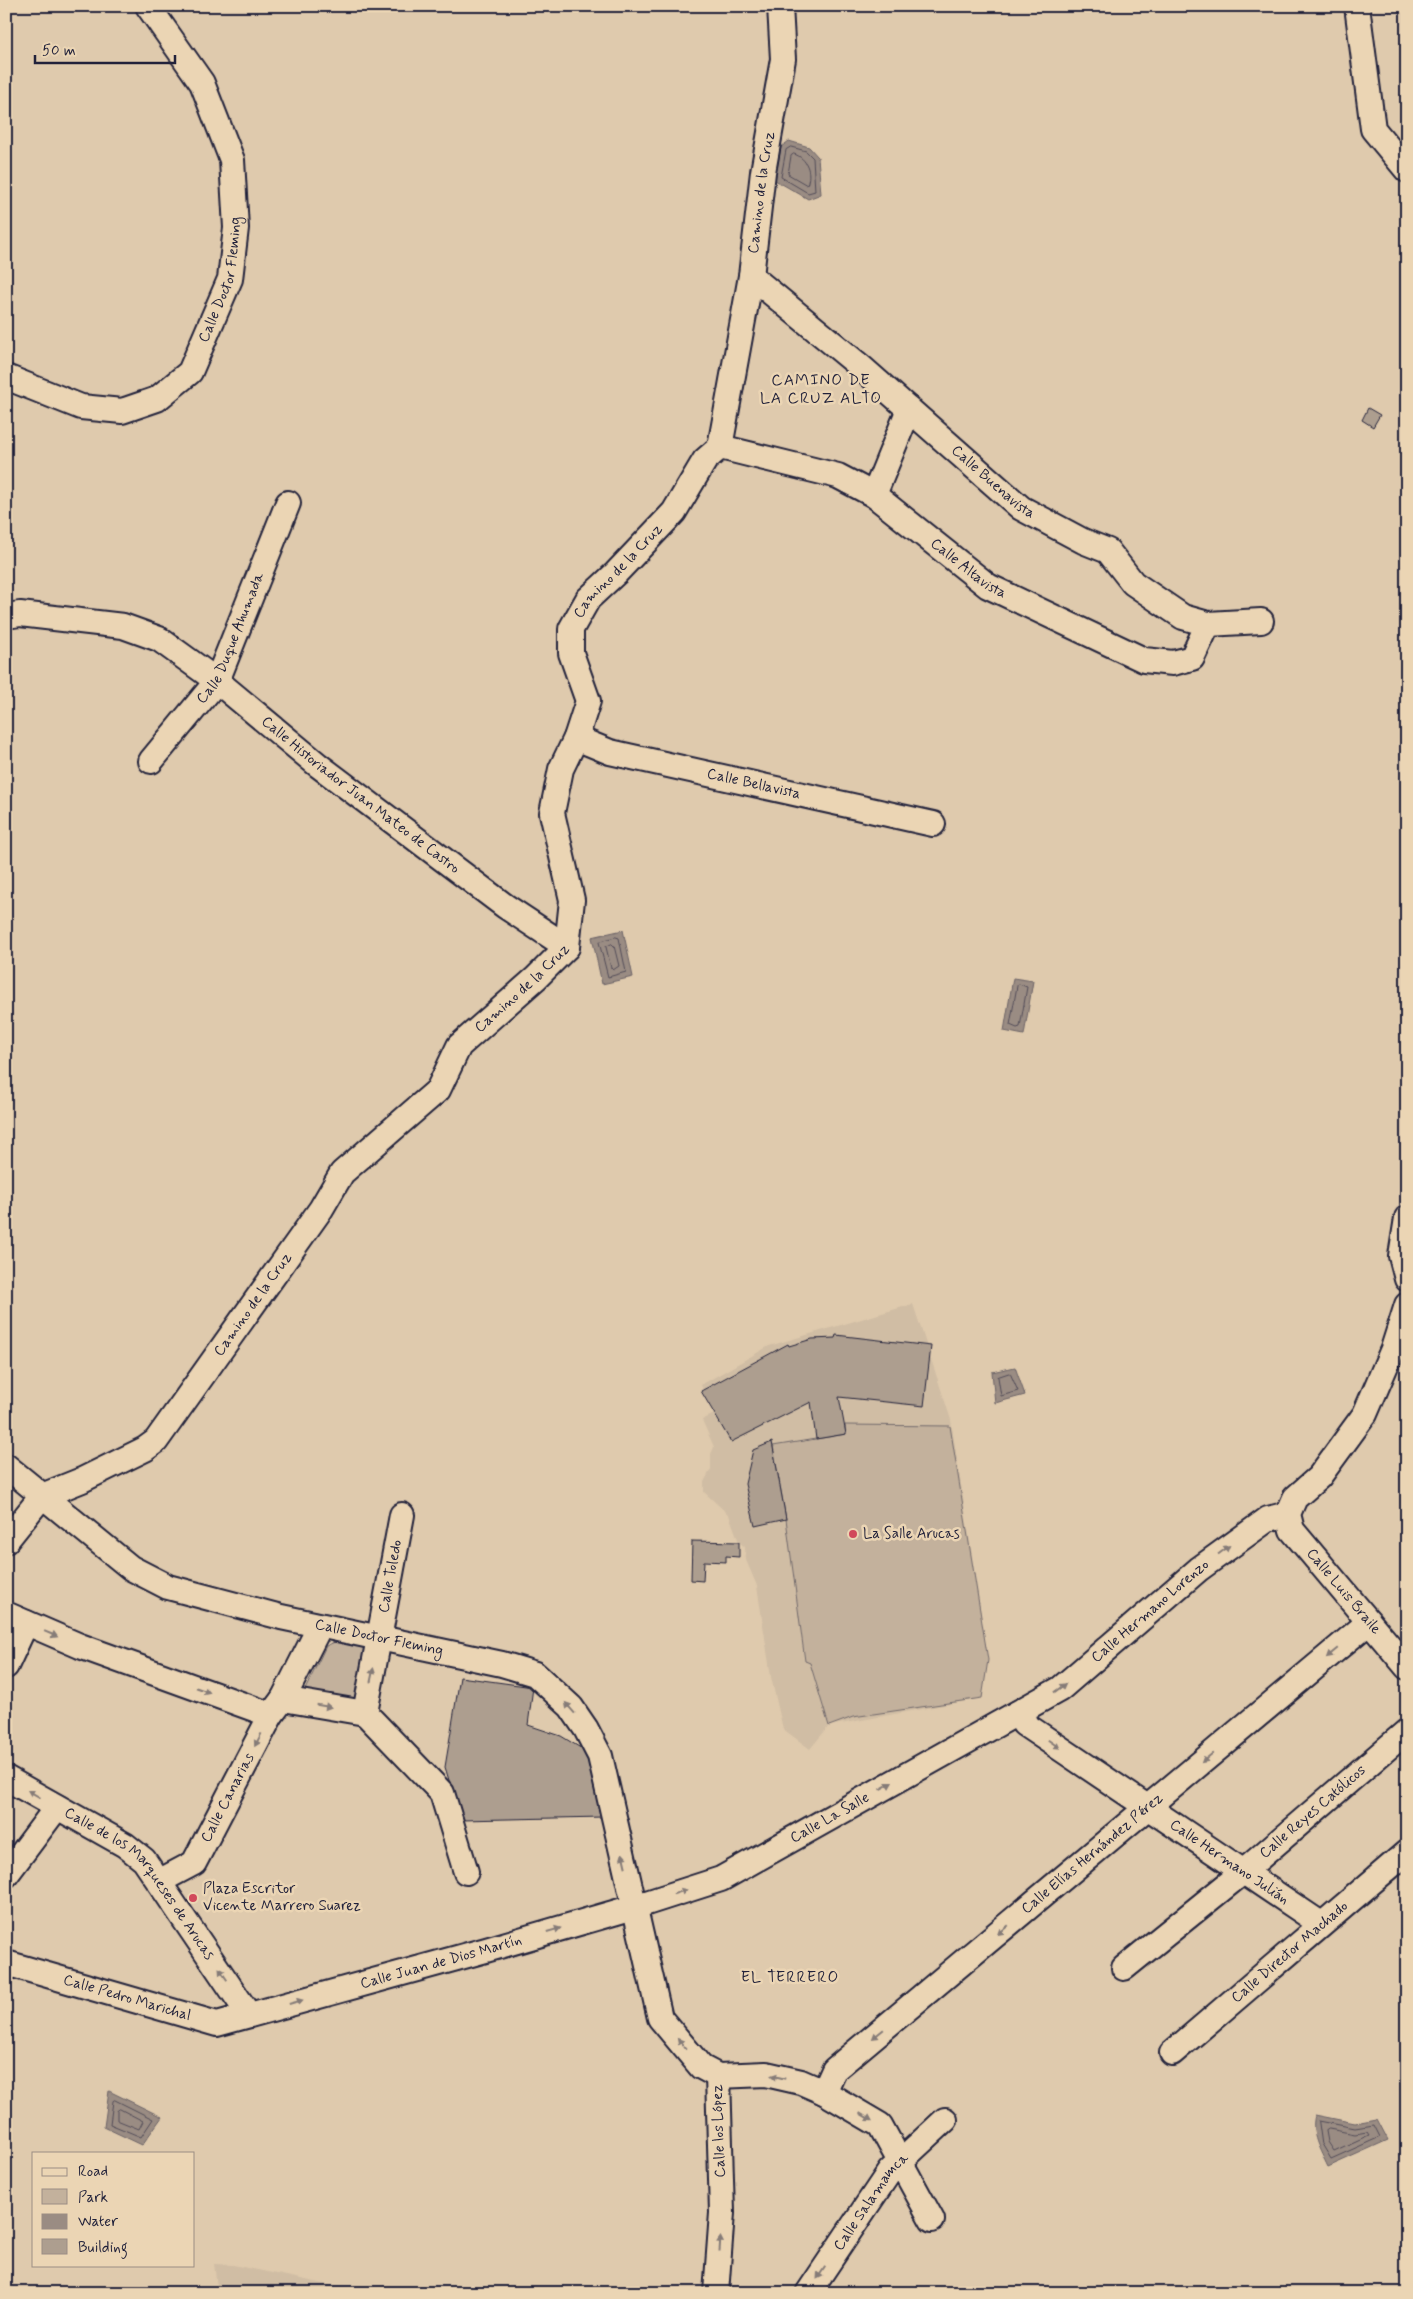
<svg xmlns="http://www.w3.org/2000/svg" width="1413" height="2299" viewBox="0 0 1413 2299" font-family="Mynerve,sans-serif">
	<style>
		.built { fill: #d0bda4 }
		.green { fill: #c3b19c; stroke: #726a6c }
		.water { fill: #9a8c83; stroke: #6a6266 }
		.lines { fill: none; stroke-linecap: round; stroke-linejoin: round }
		.shore { stroke: #524c58; stroke-width: 1 }
		.building { fill: #ad9e8f; stroke: #22223b }
		.minor-casing { stroke: #22223b; stroke-width: 28 }
		.minor { stroke: #ebd5b4; stroke-width: 24 }
		.oneway { fill: #867c78 }
		.poi-dot { fill: #d1495b; stroke: #ebd5b4; stroke-width: 2 }
		.labels { text-anchor: middle; dominant-baseline: central; stroke-width: 5; stroke-linejoin: round; paint-order: stroke }
		.street-label { font-size: 15px; fill: #22223b; stroke: #ebd5b4 }
		.poi-label { font-size: 15px; fill: #22223b; stroke: #ebd5b4; text-anchor: start }
		.neighbourhood-label { font-size: 16px; letter-spacing: 1px; fill: #22223b; stroke: #ebd5b4 }
	</style>
	<rect width="100%" height="100%" fill="#dfcaad"/>
	<filter id="ink" filterUnits="userSpaceOnUse"><feTurbulence type="fractalNoise" baseFrequency=".02" numOctaves="2"/><feDisplacementMap in="SourceGraphic" scale="10" xChannelSelector="R" yChannelSelector="G"/><feConvolveMatrix kernelMatrix="1 2 1 2 8 2 1 2 1" color-interpolation-filters="sRGB"/></filter>
	<g filter="url(#ink)">
		<path class="built" d="M 913,1304 L 951,1420 L 988,1660 L 982,1698 L 829,1726 L 810,1749 L 783,1729 L 771,1677 L 757,1586 L 746,1560 L 745,1547 L 739,1542 L 729,1515 L 704,1492 L 704,1482 L 711,1469 L 711,1454 L 714,1447 L 702,1420 L 714,1414 L 701,1385 L 769,1346 Z
			M 214,2264 L 233,2265 L 344,2288 L 343,2293 L 218,2293 Z"/>
		<path class="green" d="M 845,1425 L 950,1426 L 988,1660 L 982,1698 L 853,1717 L 829,1726 L 810,1663 L 805,1661 L 786,1519 L 773,1446 L 846,1434 Z
			M 337,1641 L 366,1645 L 362,1697 L 349,1705 L 304,1692 L 326,1646 Z"/>
		<path class="water" d="M 789,141 L 809,147 L 818,157 L 821,194 L 808,199 L 775,180 L 781,147 Z
			M 623,930 L 633,977 L 602,984 L 592,937 Z
			M 1013,978 L 1033,981 L 1024,1035 L 1004,1031 Z
			M 1015,1367 L 1025,1395 L 995,1403 L 992,1372 Z
			M 109,2091 L 162,2117 L 142,2145 L 104,2127 Z
			M 1315,2115 L 1355,2123 L 1377,2119 L 1388,2140 L 1328,2167 C 1320,2150 1310,2134 1315,2115 Z"/>
		<g class="lines">
			<path class="shore" d="M 791,147 L 806,151 L 813,158 L 815,191 L 808,193 L 781,177 L 786,150 Z
				M 794,154 C 807,158 812,172 807,185 L 788,174 L 791,156 Z
				M 616,937 L 619,938 L 626,972 L 608,977 L 599,942 Z
				M 612,944 L 614,946 L 619,966 L 613,970 L 611,968 L 606,947 Z
				M 1019,984 L 1027,987 L 1020,1027 L 1017,1028 L 1010,1025 L 1017,986 Z
				M 1010,1373 L 1018,1391 L 1001,1396 L 998,1377 Z
				M 115,2100 L 153,2119 L 141,2137 L 110,2124 L 113,2101 Z
				M 120,2109 L 143,2121 L 139,2129 L 117,2120 L 117,2111 Z
				M 1319,2121 L 1355,2128 L 1374,2125 L 1380,2137 L 1331,2159 L 1322,2144 Z
				M 1329,2129 L 1355,2134 L 1367,2132 L 1369,2135 L 1334,2151 L 1328,2142 L 1326,2131 Z"/>
		</g>
		<path class="building" d="M 1368,408 L 1380,415 L 1373,427 L 1362,420 Z
			M 836,1335 L 931,1346 L 924,1406 L 839,1397 L 846,1434 L 816,1439 L 811,1402 L 731,1442 L 701,1391 L 788,1344 L 789,1346 L 812,1339 L 835,1338 Z
			M 772,1442 L 786,1519 L 755,1526 L 745,1484 L 753,1450 Z
			M 692,1541 L 739,1542 L 739,1557 L 726,1556 L 726,1562 L 704,1561 L 703,1581 L 691,1580 Z
			M 460,1677 L 533,1687 L 528,1725 L 561,1736 L 584,1750 L 592,1772 L 603,1817 L 461,1820 L 445,1767 Z"/>
		<g class="lines">
			<defs>
				<g id="minor">
					<path d="M 1357,6 L 1373,129 L 1407,170"/>
					<path id="s1" d="M 751,276 L 860,366 L 1021,508 L 1083,541 L 1108,551 L 1133,583 L 1183,617 L 1208,624 L 1261,621"/>
					<path id="s2" d="M 6,377 L 81,407 L 122,411 L 157,399 L 190,372 L 230,279 L 236,228 L 232,160 L 202,83 L 148,6"/>
					<path id="s3" d="M 720,447 L 838,476 L 874,495 L 988,586 L 1144,660 L 1173,663 L 1192,658 L 1208,624"/>
					<path d="M 874,495 L 909,409"/>
					<path id="s4" d="M 6,616 L 20,614 L 123,626 L 159,639 L 217,681 L 318,765 L 505,906 L 567,947"/>
					<path id="s5" d="M 576,738 L 610,752 L 933,824"/>
					<path id="s6" d="M 151,761 L 217,681 L 288,503"/>
					<path d="M 1407,1218 L 1401,1256 L 1407,1279"/>
					<path id="s7" d="M 1407,1305 L 1393,1349 L 1365,1414 L 1319,1477 L 1295,1498 L 1288,1514 L 1292,1530 L 1407,1667"/>
					<path id="s8" d="M 6,1466 L 131,1568 L 168,1587 L 281,1617 L 502,1664 L 535,1674 L 571,1707 L 586,1729 L 600,1756 L 660,2018 L 701,2067 L 718,2076"/>
					<path id="s9" d="M 6,1541 L 42,1496 L 82,1480 L 145,1449 L 156,1441 L 321,1209 L 342,1173 L 438,1090 L 459,1046 L 536,978 L 567,947 L 572,900 L 552,813 L 561,769 L 576,738 L 588,701 L 571,653 L 571,629 L 588,599 L 616,573 L 674,512 L 705,460 L 720,447 L 751,276 L 763,172 L 783,59 L 780,6"/>
					<path d="M 6,1614 L 80,1646 L 271,1715"/>
					<path d="M 6,1666 L 26,1623"/>
					<path d="M 283,1699 L 365,1713"/>
					<path id="s10" d="M 365,1713 L 402,1515"/>
					<path d="M 365,1713 L 442,1793 L 466,1872"/>
					<path id="s11" d="M 1018,1713 L 1024,1724 L 1321,1924"/>
					<path id="s12" d="M 6,1778 L 125,1845 L 144,1860 L 249,2015"/>
					<path d="M 6,1875 L 57,1807"/>
					<path id="s13" d="M 160,1881 L 194,1863 L 271,1715 L 283,1699 L 320,1626"/>
					<path id="s14" d="M 6,1963 L 217,2024 L 486,1950 L 634,1907 L 721,1879 L 1060,1689 L 1199,1569 L 1268,1519 L 1288,1514"/>
					<path id="s15" d="M 1124,1968 L 1243,1872 L 1407,1731"/>
					<path id="s16" d="M 1172,2053 L 1407,1852"/>
					<path d="M 718,2076 L 766,2074 L 801,2082 L 824,2092 L 880,2125 L 932,2220"/>
					<path id="s17" d="M 824,2092 L 834,2070 L 1369,1622"/>
					<path d="M 716,2293 L 722,2213 L 718,2076"/>
					<path id="s18" d="M 808,2293 L 890,2171 L 945,2120"/>
				</g>
			</defs>
			<use href="#minor" class="minor-casing"/>
			<use href="#minor" class="minor"/>
		</g>
		<defs><path id="oneway-solid" d="M-6-.8H1V-3.2L6.5 0L1 3.2V.8H-6Z" transform="scale(1.25)"/></defs>
		<g class="oneway">
			<use href="#oneway-solid" transform="translate(1224 1550) rotate(-37)"/>
			<use href="#oneway-solid" transform="translate(51 1634) rotate(23)"/>
			<use href="#oneway-solid" transform="translate(1332 1653) rotate(140)"/>
			<use href="#oneway-solid" transform="translate(372 1675) rotate(-78)"/>
			<use href="#oneway-solid" transform="translate(1060 1688) rotate(-36)"/>
			<use href="#oneway-solid" transform="translate(203 1690) rotate(20)"/>
			<use href="#oneway-solid" transform="translate(324 1706) rotate(10)"/>
			<use href="#oneway-solid" transform="translate(570 1708) rotate(-131)"/>
			<use href="#oneway-solid" transform="translate(258 1740) rotate(118)"/>
			<use href="#oneway-solid" transform="translate(1054 1744) rotate(35)"/>
			<use href="#oneway-solid" transform="translate(1207 1758) rotate(140)"/>
			<use href="#oneway-solid" transform="translate(886 1786) rotate(-29)"/>
			<use href="#oneway-solid" transform="translate(34 1794) rotate(-150)"/>
			<use href="#oneway-solid" transform="translate(624 1860) rotate(-103)"/>
			<use href="#oneway-solid" transform="translate(680 1892) rotate(-18)"/>
			<use href="#oneway-solid" transform="translate(554 1930) rotate(-16)"/>
			<use href="#oneway-solid" transform="translate(1003 1930) rotate(140)"/>
			<use href="#oneway-solid" transform="translate(223 1974) rotate(-124)"/>
			<use href="#oneway-solid" transform="translate(296 2002) rotate(-16)"/>
			<use href="#oneway-solid" transform="translate(878 2034) rotate(141)"/>
			<use href="#oneway-solid" transform="translate(682 2044) rotate(-130)"/>
			<use href="#oneway-solid" transform="translate(778 2077) rotate(-167)"/>
			<use href="#oneway-solid" transform="translate(866 2117) rotate(31)"/>
			<use href="#oneway-solid" transform="translate(720 2244) rotate(-86)"/>
			<use href="#oneway-solid" transform="translate(821 2273) rotate(124)"/>
		</g>
	</g>
	<g class="poi-dot">
		<circle cx="853" cy="1534" r="5"/>
		<circle cx="193" cy="1898" r="5"/>
	</g>
	<g class="labels">
		<g class="street-label">
			<text stroke="none"><textPath href="#s9" startOffset="1658">Camino de la Cruz</textPath></text>
			<text stroke="none"><textPath href="#s2" startOffset="300">Calle Doctor Fleming</textPath></text>
			<text stroke="none"><textPath href="#s1" startOffset="318">Calle Buenavista</textPath></text>
			<text stroke="none"><textPath href="#s3" startOffset="282">Calle Altavista</textPath></text>
			<text stroke="none"><textPath href="#s9" startOffset="1238">Camino de la Cruz</textPath></text>
			<text stroke="none"><textPath href="#s6" startOffset="148">Calle Duque Ahumada</textPath></text>
			<text stroke="none"><textPath href="#s5" startOffset="184">Calle Bellavista</textPath></text>
			<text stroke="none"><textPath href="#s4" startOffset="411">Calle Historiador Juan Mateo de Castro</textPath></text>
			<text stroke="none"><textPath href="#s9" startOffset="772">Camino de la Cruz</textPath></text>
			<text stroke="none"><textPath href="#s9" startOffset="352">Camino de la Cruz</textPath></text>
			<text stroke="none"><textPath href="#s10" startOffset="139">Calle Toledo</textPath></text>
			<text stroke="none"><textPath href="#s7" startOffset="341">Calle Luis Braile</textPath></text>
			<text stroke="none"><textPath href="#s14" startOffset="1252">Calle Hermano Lorenzo</textPath></text>
			<text stroke="none"><textPath href="#s8" startOffset="420">Calle Doctor Fleming</textPath></text>
			<text stroke="none"><textPath href="#s13" startOffset="112">Calle Canarias</textPath></text>
			<text stroke="none"><textPath href="#s15" startOffset="245">Calle Reyes Católicos</textPath></text>
			<text stroke="none"><textPath href="#s14" startOffset="869">Calle La Salle</textPath></text>
			<text stroke="none"><textPath href="#s17" startOffset="361">Calle Elías Hernández Pérez</textPath></text>
			<text stroke="none"><textPath href="#s11" startOffset="260">Calle Hermano Julián</textPath></text>
			<text stroke="none"><textPath href="#s12" startOffset="174">Calle de los Marqueses de Arucas</textPath></text>
			<text stroke="none"><textPath href="#s16" startOffset="155">Calle Director Machado</textPath></text>
			<text stroke="none"><textPath href="#s14" startOffset="452">Calle Juan de Dios Martín</textPath></text>
			<text stroke="none"><textPath href="#s14" startOffset="126">Calle Pedro Marichal</textPath></text>
			<text transform="translate(719 2131) rotate(-92)">Calle los López</text>
			<text stroke="none"><textPath href="#s18" startOffset="111">Calle Salamamca</textPath></text>
		</g>
		<g class="poi-label">
			<text x="863" y="1534">La Salle Arucas</text>
			<text x="203" y="1889">Plaza Escritor<tspan x="203" dy="17">Vicente Marrero Suarez</tspan></text>
		</g>
		<g class="neighbourhood-label">
			<text x="821" y="380">CAMINO DE<tspan x="821" dy="18">LA CRUZ ALTO</tspan></text>
			<text x="790" y="1977">EL TERRERO</text>
		</g>
	</g>
	<rect width="1413" height="2299" fill="none" stroke="#ebd5b4" stroke-width="25"/>
	<rect x="12" y="12" width="1388" height="2274" fill="none" stroke="#22223b" stroke-width="2" filter="url(#ink)"/>
	<rect x="32" y="2152" width="162" height="115" fill="#ebd5b4" stroke="#9b8d84"/>
	<rect x="42" y="2168" width="25" height="8" fill="#ebd5b4" stroke="#9b8d84"/>
	<text x="78" y="2176" font-size="15" fill="#22223b">Road</text>
	<rect x="42" y="2189" width="25" height="15" fill="#c3b19c" stroke="#9b8d84"/>
	<text x="78" y="2202" font-size="15" fill="#22223b">Park</text>
	<rect x="42" y="2214" width="25" height="15" fill="#9a8c83" stroke="#9b8d84"/>
	<text x="78" y="2226" font-size="15" fill="#22223b">Water</text>
	<rect x="42" y="2239" width="25" height="15" fill="#ad9e8f" stroke="#9b8d84"/>
	<text x="78" y="2252" font-size="15" fill="#22223b">Building</text>
	<path d="M35 55v8h140v-8" fill="none" stroke="#22223b" stroke-width="2.5"/>
	<text x="42" y="55" font-size="15" fill="#22223b" stroke="#ebd5b4" stroke-width="4" paint-order="stroke">50 m</text>
</svg>
